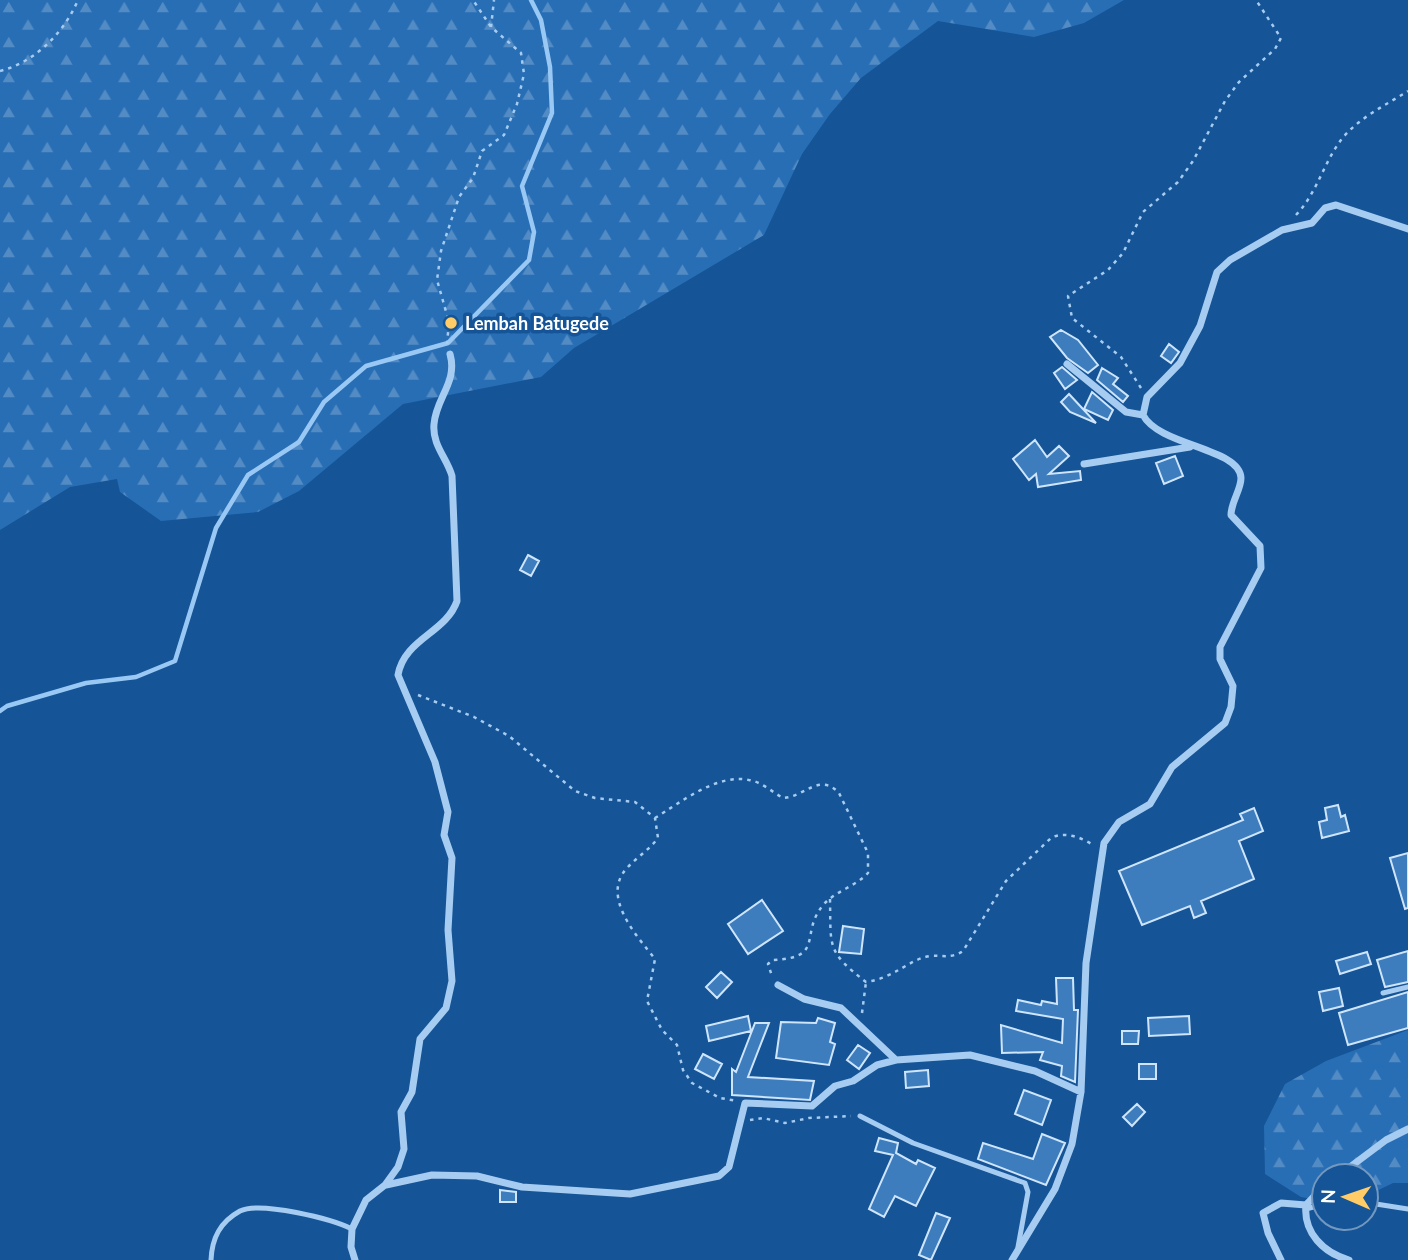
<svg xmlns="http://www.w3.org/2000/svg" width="1408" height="1260" viewBox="0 0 1408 1260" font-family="Lato,sans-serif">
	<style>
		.forest { fill: url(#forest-firs) }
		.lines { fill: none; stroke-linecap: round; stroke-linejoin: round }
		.stream { stroke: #99c8f5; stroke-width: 4.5 }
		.building { fill: #3d7dbe; stroke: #cee5fc; stroke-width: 2 }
		.path { stroke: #a6ccf2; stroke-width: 2.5; stroke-dasharray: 3.5 5; stroke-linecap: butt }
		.service { stroke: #a6ccf2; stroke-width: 5 }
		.minor { stroke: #a6ccf2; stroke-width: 7 }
		.poi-dot { fill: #ffcc67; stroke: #155496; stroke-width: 2.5 }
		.labels { text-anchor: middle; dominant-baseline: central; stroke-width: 7; stroke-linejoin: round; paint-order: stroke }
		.poi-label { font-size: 18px; font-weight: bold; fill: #fff; stroke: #155496; text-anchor: start }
	</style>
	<defs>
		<pattern id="forest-firs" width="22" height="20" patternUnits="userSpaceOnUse" patternTransform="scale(1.75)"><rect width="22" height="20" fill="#286eb5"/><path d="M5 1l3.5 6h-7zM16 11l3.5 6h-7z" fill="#538bc4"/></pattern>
	</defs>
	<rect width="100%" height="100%" fill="#155496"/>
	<path class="forest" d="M 0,0 L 1124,0 L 1084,23 L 1034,37 L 938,21 L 861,78 L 830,114 L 802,154 L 764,235 L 574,348 L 541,377 L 403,404 L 299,491 L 258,512 L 161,521 L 120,492 L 117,479 L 70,487 L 0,530 Z
		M 1408,1030 L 1408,1183 L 1393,1183 L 1366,1196 L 1366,1176 L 1324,1176 L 1324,1201 L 1301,1197 L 1265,1174 L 1264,1126 L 1285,1084 L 1326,1061 Z"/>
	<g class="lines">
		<path class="stream" d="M 0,711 L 7,706 L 86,683 L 136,677 L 175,661 L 216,528 L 248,475 L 299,442 L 324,402 L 366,366 L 448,343 L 529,260 L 534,232 L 522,186 L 552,113 L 550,67 L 541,20 L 531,0"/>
	</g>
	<path class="building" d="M 1061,330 L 1078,340 L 1098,365 L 1088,373 L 1067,358 L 1050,337 Z
		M 1169,344 L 1179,352 L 1171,363 L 1161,356 Z
		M 1062,367 L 1077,380 L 1065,389 L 1054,373 Z
		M 1102,368 L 1118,378 L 1113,384 L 1128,396 L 1123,402 L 1097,380 Z
		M 1092,392 L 1113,410 L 1108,420 L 1084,409 Z
		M 1069,394 L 1096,423 L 1070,412 L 1061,402 Z
		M 1035,440 L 1047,457 L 1059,446 L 1069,456 L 1049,474 L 1080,471 L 1081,480 L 1038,487 L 1036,474 L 1029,480 L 1013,459 Z
		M 1175,456 L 1183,476 L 1164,484 L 1156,463 Z
		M 528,555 L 539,561 L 531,576 L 520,570 Z
		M 1338,805 L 1341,817 L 1345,815 L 1349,831 L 1322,838 L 1319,822 L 1327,820 L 1325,808 Z
		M 1254,808 L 1263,831 L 1239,841 L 1254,879 L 1201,901 L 1206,913 L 1194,918 L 1190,906 L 1142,925 L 1119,871 L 1243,820 L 1240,814 Z
		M 1408,853 L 1408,908 L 1405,909 L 1390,858 Z
		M 762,900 L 783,931 L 748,954 L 728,924 Z
		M 843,926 L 864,929 L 861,954 L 839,952 Z
		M 1408,951 L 1408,982 L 1385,987 L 1377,960 Z
		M 1367,952 L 1371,964 L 1340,974 L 1336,961 Z
		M 721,972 L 732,982 L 717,998 L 706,987 Z
		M 1056,978 L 1073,978 L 1074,1010 L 1078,1010 L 1075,1082 L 1061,1076 L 1062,1066 L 1040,1060 L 1043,1052 L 1002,1053 L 1001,1025 L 1062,1043 L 1063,1019 L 1016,1011 L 1018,1000 L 1041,1005 L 1042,1001 L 1057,1004 Z
		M 1339,988 L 1343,1006 L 1323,1011 L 1319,992 Z
		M 1408,992 L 1408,1028 L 1348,1045 L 1339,1013 Z
		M 748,1016 L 751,1031 L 709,1041 L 706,1026 Z
		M 1189,1016 L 1190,1034 L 1149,1036 L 1148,1018 Z
		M 818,1018 L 835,1023 L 830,1042 L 835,1044 L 829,1065 L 776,1058 L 781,1022 L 816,1023 Z
		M 755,1023 L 769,1023 L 748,1077 L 814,1081 L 810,1100 L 732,1095 L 732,1069 L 736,1072 Z
		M 1122,1031 L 1139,1031 L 1138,1044 L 1122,1044 Z
		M 858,1045 L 870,1053 L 859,1069 L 847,1060 Z
		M 703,1054 L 722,1064 L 714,1079 L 695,1069 Z
		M 1139,1064 L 1156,1064 L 1156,1079 L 1139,1079 Z
		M 928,1070 L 929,1086 L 906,1088 L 905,1072 Z
		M 1024,1090 L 1051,1100 L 1042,1125 L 1015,1114 Z
		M 1137,1104 L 1145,1112 L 1132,1126 L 1123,1117 Z
		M 1042,1134 L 1065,1143 L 1046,1185 L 978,1159 L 983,1143 L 1033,1159 Z
		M 879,1138 L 898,1143 L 896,1153 L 916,1164 L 918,1160 L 935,1168 L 916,1206 L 895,1196 L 884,1217 L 869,1209 L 893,1155 L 875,1151 Z
		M 500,1190 L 516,1192 L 516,1202 L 500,1202 Z
		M 936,1213 L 950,1218 L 931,1260 L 919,1255 Z"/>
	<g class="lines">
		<path class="path" d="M 491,27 L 494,0
			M 0,71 C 35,62 64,33 78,0
			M 1296,215 C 1317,193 1323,164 1341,140 C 1358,118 1386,105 1408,91
			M 447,344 L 449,322 L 437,280 L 441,251 L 459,197 L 473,178 L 482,151 L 504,135 L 517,104 L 524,74 L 521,53 L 491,27 L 473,0
			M 1141,388 L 1121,357 L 1072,318 L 1068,296 L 1108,270 L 1123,253 L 1143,212 L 1178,182 L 1193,161 L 1225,101 L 1239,82 L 1275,49 L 1281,38 L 1256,0
			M 418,695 L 474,717 L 509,736 L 575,791 L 595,798 L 635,802 L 655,818 L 658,838 C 649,850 637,857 627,868 C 600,897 638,937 655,959 L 647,1001 L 662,1030 L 677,1045 L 683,1070 L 692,1083 L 720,1098 L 737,1101
			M 655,818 C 681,802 718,773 749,780 C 762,782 772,792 783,798 C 805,797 819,772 839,793 L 868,853 L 868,873 C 856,886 836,891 824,904 C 798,934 827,958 772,960 L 768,964 L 772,976
			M 830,899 C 831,947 826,951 866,982 C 895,978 909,959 930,956 C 943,955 951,959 963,951 L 1006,881 L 1051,838 C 1064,831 1081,837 1093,845
			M 862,1013 L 866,982
			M 750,1120 L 763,1118 L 785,1123 L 809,1118 L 851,1116"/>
		<path class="service" d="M 1383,993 L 1408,987
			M 860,1116 L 913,1143 L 1025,1183 L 1028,1192 L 1018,1247
			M 1366,1199 L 1376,1204 L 1408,1209
			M 1306,1209 L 1324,1204
			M 211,1260 C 212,1238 220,1222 240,1211 C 261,1201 332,1219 352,1229"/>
		<path class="minor" d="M 1067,364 L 1126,412 L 1143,415
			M 1084,464 L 1190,447
			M 778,985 L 804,999 L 841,1008 L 896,1060
			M 1338,1176 L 1386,1140 L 1408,1129
			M 386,1185 L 432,1175 L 477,1176 L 522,1187 L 630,1194 L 719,1176 L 729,1167 L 745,1103 L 812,1106 L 835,1086 L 853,1081 L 877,1065 L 896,1060 L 970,1055 L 1035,1071 L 1081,1092
			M 1324,1186 L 1306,1205 C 1303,1233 1324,1253 1349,1260
			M 355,1260 L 351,1247 L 352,1229 L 366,1200 L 385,1185 L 398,1167 L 404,1149 L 401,1112 L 412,1092 L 420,1039 L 446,1008 L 452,981 L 448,930 L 452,858 L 444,835 L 448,812 L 435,762 L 398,675 C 404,639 446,633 457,601 L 452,476 C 447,458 432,445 434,424 C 436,398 458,382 450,354
			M 1012,1260 L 1055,1189 L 1072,1144 L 1081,1092 L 1086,963 L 1104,843 L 1119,822 L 1150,804 L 1172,767 L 1225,723 L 1231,707 L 1233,686 L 1220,659 L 1220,647 L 1261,568 L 1260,546 L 1231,515 C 1231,502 1241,490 1241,478 C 1240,448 1159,446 1143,415 L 1147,397 L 1180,363 L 1200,326 L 1217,272 L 1230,260 L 1282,230 L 1312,223 L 1325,208 L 1336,205 L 1408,229
			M 1281,1260 L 1268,1233 L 1263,1213 L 1281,1203 L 1306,1205"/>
	</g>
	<circle class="poi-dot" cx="451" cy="323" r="7"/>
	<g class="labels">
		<g class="poi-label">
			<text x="465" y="323">Lembah Batugede</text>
		</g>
	</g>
	<g transform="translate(1345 1197) rotate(272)"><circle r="33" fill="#155496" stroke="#7398c0" stroke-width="2"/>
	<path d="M0-5L12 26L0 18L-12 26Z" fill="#ffcc67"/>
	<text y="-10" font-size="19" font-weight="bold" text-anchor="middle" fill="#ffffff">N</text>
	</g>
</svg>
